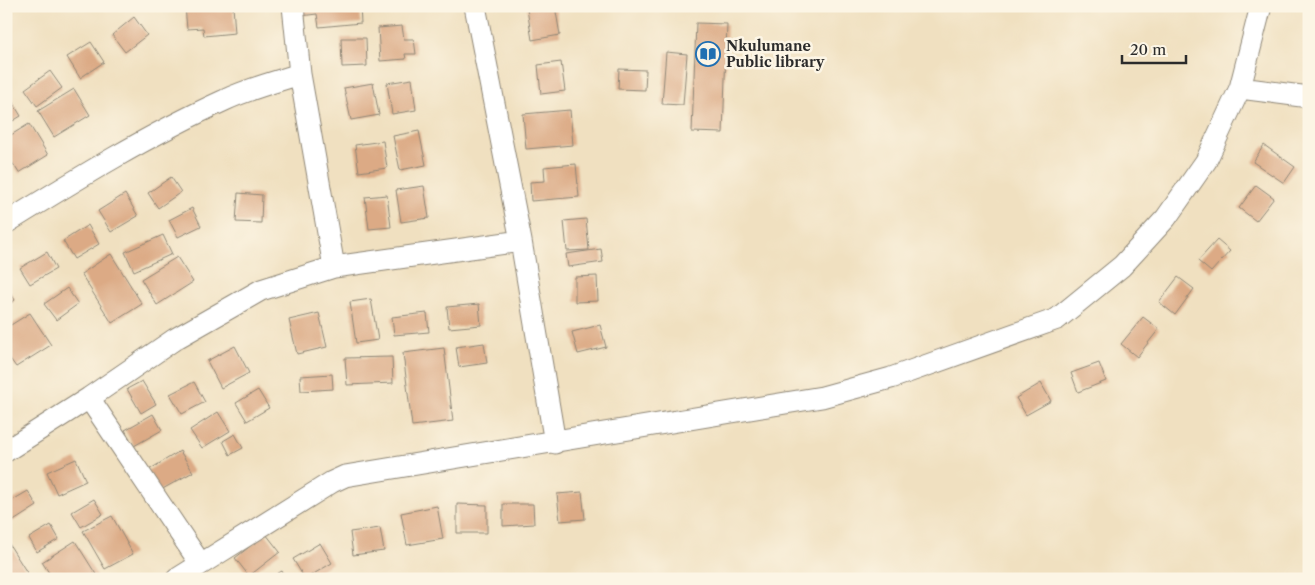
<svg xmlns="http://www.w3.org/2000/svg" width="1315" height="585" viewBox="0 0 1315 585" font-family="'Libre Caslon Text',serif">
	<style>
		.building { fill: #dcaa85 }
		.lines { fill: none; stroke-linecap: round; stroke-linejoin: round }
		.minor-casing { stroke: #8e8676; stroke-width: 23 }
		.minor { stroke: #fff; stroke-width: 21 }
		.labels { text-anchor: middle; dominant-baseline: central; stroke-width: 5; stroke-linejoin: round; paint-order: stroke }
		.poi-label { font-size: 14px; font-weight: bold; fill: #2b2b2b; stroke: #fcf5e5; text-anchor: start }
	</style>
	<rect width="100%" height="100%" fill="#fcf5e5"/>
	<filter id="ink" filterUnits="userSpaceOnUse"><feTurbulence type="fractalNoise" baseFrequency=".02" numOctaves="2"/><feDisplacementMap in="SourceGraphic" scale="10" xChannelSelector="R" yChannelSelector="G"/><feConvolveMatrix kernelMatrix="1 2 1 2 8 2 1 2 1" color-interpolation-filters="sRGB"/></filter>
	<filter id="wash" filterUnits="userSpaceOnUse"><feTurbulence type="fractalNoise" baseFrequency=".0096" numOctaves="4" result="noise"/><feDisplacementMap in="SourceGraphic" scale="20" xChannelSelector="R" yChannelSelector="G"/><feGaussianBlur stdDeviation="1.12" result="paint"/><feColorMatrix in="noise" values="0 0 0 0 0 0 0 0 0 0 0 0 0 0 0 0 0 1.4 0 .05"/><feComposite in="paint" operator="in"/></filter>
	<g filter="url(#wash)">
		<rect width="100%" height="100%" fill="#f0e0c0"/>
		<g id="blocks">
			<path class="building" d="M 185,6 L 233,6 L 235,33 L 204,36 L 203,28 L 187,29 Z
				M 299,6 L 360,6 L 361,23 L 319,27 L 317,14 L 300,16 Z
				M 543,6 L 555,6 L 560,35 L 532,40 L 527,9 Z
				M 134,17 L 147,35 L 125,52 L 112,35 Z
				M 696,23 L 727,24 L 723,133 L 692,132 Z
				M 402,26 L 404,39 L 414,39 L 416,54 L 405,54 L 406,59 L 380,61 L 378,28 Z
				M 341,38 L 366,38 L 367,66 L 342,67 Z
				M 91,42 L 104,62 L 80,78 L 67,57 Z
				M 666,52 L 687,54 L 683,105 L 662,104 Z
				M 561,62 L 565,91 L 541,94 L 538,65 Z
				M 619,69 L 646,70 L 645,90 L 618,89 Z
				M 50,71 L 62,88 L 37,106 L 25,89 Z
				M 412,79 L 416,110 L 392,114 L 387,83 Z
				M 373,83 L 379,115 L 351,120 L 344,88 Z
				M 74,89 L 90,115 L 54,137 L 38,111 Z
				M 10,98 L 21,116 L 6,125 L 6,100 Z
				M 570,110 L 573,145 L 526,149 L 523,114 Z
				M 29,124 L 48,155 L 19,173 L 6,153 L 6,138 Z
				M 419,131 L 426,165 L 400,170 L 393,136 Z
				M 383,141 L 387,168 L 359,172 L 355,145 Z
				M 1264,145 L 1295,167 L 1284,183 L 1253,162 Z
				M 576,164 L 579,197 L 531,201 L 530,182 L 545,181 L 544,167 Z
				M 171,177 L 181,192 L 158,208 L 148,193 Z
				M 1256,185 L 1274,198 L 1256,221 L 1239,208 Z
				M 424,186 L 429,218 L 401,222 L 396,190 Z
				M 238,193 L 262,195 L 261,223 L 236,222 Z
				M 125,194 L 138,216 L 111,232 L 98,211 Z
				M 387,195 L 391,227 L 369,229 L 365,197 Z
				M 192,208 L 201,226 L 178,237 L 169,220 Z
				M 586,219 L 589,250 L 567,251 L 564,221 Z
				M 88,225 L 99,244 L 74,259 L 63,241 Z
				M 163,235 L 172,254 L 134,271 L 125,252 Z
				M 1217,240 L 1230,251 L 1211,272 L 1198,261 Z
				M 601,249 L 603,262 L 568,267 L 566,254 Z
				M 47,252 L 56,269 L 30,284 L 20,268 Z
				M 111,254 L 142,304 L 112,323 L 81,274 Z
				M 177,257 L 193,282 L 157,305 L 141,279 Z
				M 597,276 L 598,301 L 575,302 L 575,277 Z
				M 1178,277 L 1194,289 L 1175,315 L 1159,302 Z
				M 6,286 L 15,300 L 6,306 Z
				M 67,288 L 78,304 L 56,320 L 44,304 Z
				M 371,299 L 378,340 L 356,343 L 350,302 Z
				M 479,304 L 481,325 L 449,328 L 447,307 Z
				M 30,313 L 51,345 L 16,367 L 6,353 L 6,328 Z
				M 319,313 L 327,347 L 297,354 L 289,320 Z
				M 427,313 L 429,332 L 394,335 L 392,317 Z
				M 1143,317 L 1159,329 L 1137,357 L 1121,344 Z
				M 600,325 L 606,347 L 578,354 L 572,332 Z
				M 484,343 L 487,363 L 459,367 L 456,347 Z
				M 235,346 L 249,373 L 221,388 L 207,361 Z
				M 444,348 L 453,421 L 412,426 L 403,353 Z
				M 392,357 L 393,383 L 347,385 L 345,358 Z
				M 1099,363 L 1106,381 L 1078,392 L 1071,373 Z
				M 332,374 L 333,389 L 301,391 L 300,376 Z
				M 142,381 L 156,404 L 141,413 L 127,389 Z
				M 194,382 L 205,402 L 182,414 L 170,394 Z
				M 1041,383 L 1051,401 L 1026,415 L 1016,398 Z
				M 258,390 L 269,408 L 247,421 L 236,403 Z
				M 218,412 L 230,431 L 202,448 L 190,430 Z
				M 153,414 L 162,430 L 134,446 L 125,430 Z
				M 235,434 L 243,448 L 230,455 L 223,441 Z
				M 180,451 L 193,472 L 159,491 L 147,471 Z
				M 76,459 L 86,481 L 57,494 L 47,472 Z
				M 28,491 L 37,506 L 12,522 L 6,513 L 6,504 Z
				M 582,492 L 585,519 L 560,521 L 557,494 Z
				M 94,499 L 103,514 L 81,527 L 72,512 Z
				M 457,504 L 487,505 L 487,533 L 457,533 Z
				M 503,504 L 533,504 L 534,524 L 503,526 Z
				M 437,506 L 443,539 L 407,545 L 401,513 Z
				M 112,516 L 133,554 L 105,569 L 83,531 Z
				M 51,525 L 59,539 L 37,552 L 29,538 Z
				M 380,528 L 384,551 L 353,555 L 350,532 Z
				M 266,534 L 280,552 L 249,576 L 235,558 Z
				M 75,541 L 97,576 L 93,579 L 53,579 L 42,562 Z
				M 320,543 L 332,563 L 305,579 L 293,559 Z
				M 9,544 L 31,579 L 6,579 L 6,546 Z
				M 282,571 L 286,579 L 268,579 Z"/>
		</g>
	</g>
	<g filter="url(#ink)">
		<use href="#blocks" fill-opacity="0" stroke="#8e8676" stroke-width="1"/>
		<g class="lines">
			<defs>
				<path id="minor" d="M 293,6 L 300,74 L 334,267
					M 475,6 L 521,241 L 555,443
					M 1240,88 L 1309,97
					M 6,223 C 77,179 148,135 225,100 C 248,89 275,82 300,74
					M 89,398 L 200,563
					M 6,451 L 89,398 L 175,339 L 261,290 L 334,267 L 521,241
					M 177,579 L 332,482 L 345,476 L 822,397 L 891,378 L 1057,319 L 1122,266 L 1166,218 L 1206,161 L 1240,88 L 1261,6"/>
			</defs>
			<use href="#minor" class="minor-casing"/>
			<use href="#minor" class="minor"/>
		</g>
	</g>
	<defs>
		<symbol id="library-ring" viewBox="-11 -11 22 22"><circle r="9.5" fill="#fcf5e5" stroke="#1f6fb2" stroke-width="1.5"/><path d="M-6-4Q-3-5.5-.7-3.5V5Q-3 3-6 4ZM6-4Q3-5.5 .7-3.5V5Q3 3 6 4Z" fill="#1f6fb2"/></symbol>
	</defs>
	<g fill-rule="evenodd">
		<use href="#library-ring" x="694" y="40" width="28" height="28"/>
	</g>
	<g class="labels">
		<g class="poi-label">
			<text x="726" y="46">Nkulumane<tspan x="726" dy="16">Public library</tspan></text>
		</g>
	</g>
	<rect width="1315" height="585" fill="none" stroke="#fcf5e5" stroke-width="25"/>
	<path d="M1122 55v8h64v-8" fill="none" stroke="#2b2b2b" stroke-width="2.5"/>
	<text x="1130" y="55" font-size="15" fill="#2b2b2b" stroke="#fcf5e5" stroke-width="4" paint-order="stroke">20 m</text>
</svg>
